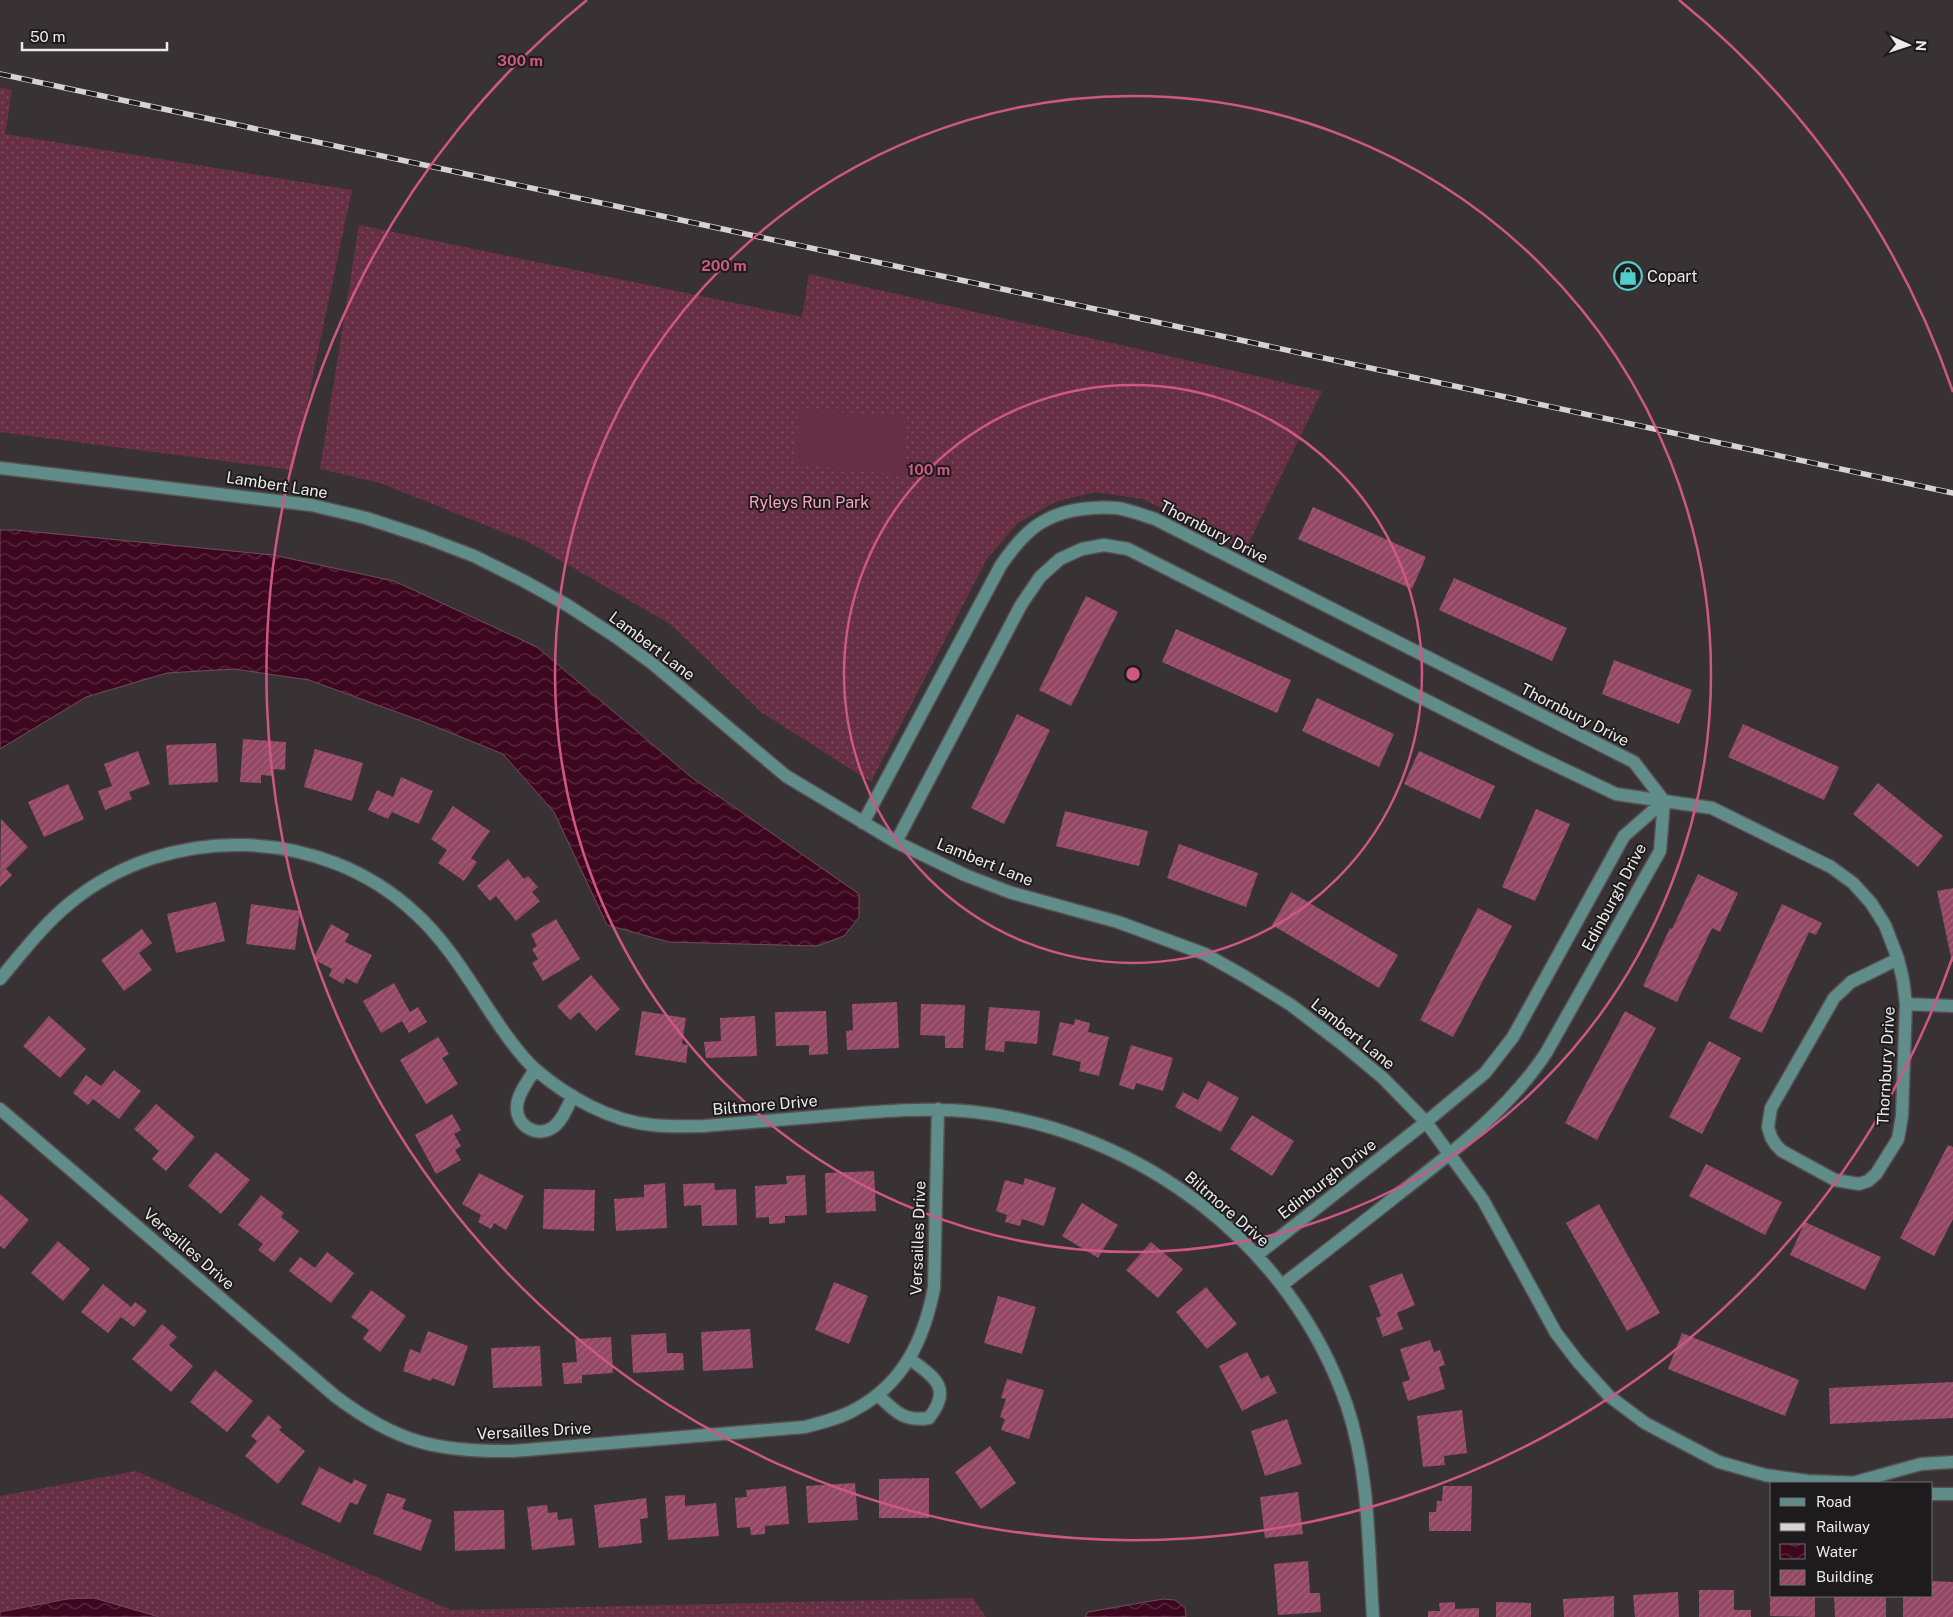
<svg xmlns="http://www.w3.org/2000/svg" width="1953" height="1617" viewBox="0 0 1953 1617" font-family="'Public Sans',sans-serif">
	<style>
		.grass { fill: url(#grass-dots) }
		.garden { fill: #672f44 }
		.water { fill: url(#water-waves); stroke: #724b5d }
		.building { fill: url(#building-hatch) }
		.lines { fill: none; stroke-linecap: round; stroke-linejoin: round }
		.minor-casing { stroke: #554f51; stroke-width: 15 }
		.minor { stroke: #608c8a; stroke-width: 12 }
		.rail-casing { stroke: #d6d2d3; stroke-width: 5.5 }
		.rail { stroke: #1d1b1c; stroke-width: 4; stroke-dasharray: 11; stroke-linecap: butt }
		.ring { fill: none; stroke: #cf5786; stroke-width: 2.5 }
		.labels { text-anchor: middle; dominant-baseline: central; stroke-width: 4; stroke-linejoin: round; paint-order: stroke }
		.poi-label { font-size: 16px; fill: #ece9ea; stroke: #1d1b1c; text-anchor: start }
		.street-label { font-size: 16px; fill: #ece9ea; stroke: #1d1b1c }
		.park-label { font-size: 16px; fill: #faa2c0; stroke: #1d1b1c }
		.centre { fill: #cf5786; stroke: #1d1b1c; stroke-width: 2.5 }
		.ring-label { font-size: 15px; text-anchor: middle; font-weight: bold; fill: #cf5786; stroke: #1d1b1c; stroke-width: 4; stroke-linejoin: round; paint-order: stroke }
	</style>
	<defs>
		<pattern id="grass-dots" width="8" height="8" patternUnits="userSpaceOnUse" patternTransform="scale(1.25)"><rect width="8" height="8" fill="#672f44"/><path d="M2 2h.1M6 6h.1" fill="none" stroke="#7d4d5f" stroke-width="1.8" stroke-linecap="round"/></pattern>
		<pattern id="water-waves" width="16" height="10" patternUnits="userSpaceOnUse" patternTransform="scale(1.25)"><rect width="16" height="10" fill="#3e0720"/><path d="M0 5q4-4 8 0t8 0" fill="none" stroke="#5a2b41"/></pattern>
		<pattern id="building-hatch" width="6" height="6" patternUnits="userSpaceOnUse" patternTransform="scale(1.25)"><rect width="6" height="6" fill="#944764"/><path d="M-1 1l2-2M0 6l6-6M5 7l2-2" fill="none" stroke="#a3627a"/></pattern>
	</defs>
	<rect width="100%" height="100%" fill="#383234"/>
	<path class="grass" d="M 0,87 L 12,90 L 5,134 L 352,190 L 293,470 L 0,432 Z
		M 359,225 L 802,317 L 809,274 L 1322,391 L 1245,551 L 1143,499 L 1095,492 L 1055,502 L 1018,523 L 987,559 L 871,782 L 761,712 L 670,624 L 530,543 L 380,483 L 320,469 Z
		M 136,1471 L 451,1610 L 973,1598 L 986,1617 L 0,1617 L 0,1496 Z"/>
	<path class="garden" d="M 799,410 L 907,416 L 903,475 L 795,464 Z"/>
	<path class="water" d="M 0,530 L 16,530 L 273,555 L 394,581 L 537,647 L 691,777 L 859,894 L 859,917 L 844,936 L 817,946 L 669,942 L 607,925 L 554,812 L 503,754 L 424,722 L 309,680 L 234,669 L 167,673 L 86,697 L 0,749 Z
		M 94,1598 L 159,1617 L 0,1617 L 0,1612 L 67,1599 Z
		M 1163,1599 L 1175,1600 L 1185,1608 L 1186,1617 L 1085,1617 L 1088,1612 Z"/>
	<path class="building" d="M 1313,507 L 1426,557 L 1412,589 L 1298,539 Z
		M 1454,578 L 1567,628 L 1552,661 L 1439,610 Z
		M 1086,596 L 1118,612 L 1071,706 L 1039,690 Z
		M 1176,629 L 1291,680 L 1277,713 L 1162,662 Z
		M 1614,660 L 1692,690 L 1679,724 L 1602,694 Z
		M 1317,698 L 1394,734 L 1379,767 L 1302,731 Z
		M 1017,714 L 1050,730 L 1004,824 L 971,808 Z
		M 1743,724 L 1839,767 L 1824,800 L 1728,757 Z
		M 243,739 L 286,742 L 285,770 L 272,769 L 272,776 L 261,775 L 261,783 L 240,782 Z
		M 216,743 L 218,782 L 169,785 L 166,745 Z
		M 315,749 L 363,763 L 352,801 L 304,787 Z
		M 138,751 L 150,784 L 129,792 L 132,799 L 105,810 L 98,791 L 112,786 L 104,764 Z
		M 1419,751 L 1495,786 L 1480,819 L 1404,784 Z
		M 401,777 L 433,791 L 419,824 L 392,812 L 388,819 L 368,810 L 377,790 L 393,797 Z
		M 1878,783 L 1943,836 L 1918,867 L 1853,814 Z
		M 68,784 L 84,819 L 44,837 L 28,802 Z
		M 453,806 L 490,831 L 471,858 L 477,862 L 464,881 L 438,863 L 447,850 L 431,839 Z
		M 1536,809 L 1570,824 L 1535,901 L 1502,887 Z
		M 1065,811 L 1148,831 L 1139,866 L 1056,846 Z
		M 1,819 L 28,847 L 6,869 L 12,875 L 0,887 Z
		M 1179,844 L 1258,873 L 1246,907 L 1167,878 Z
		M 508,859 L 524,879 L 528,876 L 538,887 L 532,892 L 540,901 L 516,921 L 496,896 L 490,901 L 477,886 Z
		M 1698,874 L 1738,893 L 1720,932 L 1712,928 L 1677,1002 L 1643,986 L 1670,928 L 1672,929 Z
		M 1953,888 L 1953,962 L 1952,962 L 1937,891 Z
		M 1291,892 L 1398,955 L 1379,988 L 1272,925 Z
		M 216,902 L 225,941 L 176,953 L 167,914 Z
		M 251,904 L 300,911 L 295,950 L 246,944 Z
		M 1782,904 L 1822,923 L 1816,935 L 1809,932 L 1762,1033 L 1729,1018 Z
		M 1478,908 L 1512,926 L 1453,1037 L 1420,1020 Z
		M 556,919 L 580,959 L 543,981 L 532,963 L 538,959 L 532,949 L 537,946 L 531,934 Z
		M 331,924 L 349,934 L 345,942 L 372,955 L 357,984 L 346,978 L 343,984 L 329,976 L 332,969 L 313,959 Z
		M 142,929 L 152,943 L 139,953 L 152,970 L 124,991 L 101,960 Z
		M 591,975 L 620,1009 L 596,1031 L 579,1012 L 570,1020 L 557,1006 Z
		M 394,983 L 410,1012 L 418,1007 L 427,1022 L 409,1033 L 402,1021 L 381,1033 L 363,1001 Z
		M 897,1002 L 899,1048 L 847,1050 L 846,1031 L 853,1030 L 852,1004 Z
		M 921,1004 L 965,1005 L 963,1048 L 945,1048 L 945,1036 L 920,1035 Z
		M 989,1007 L 1040,1011 L 1037,1044 L 1005,1041 L 1004,1052 L 985,1050 Z
		M 642,1011 L 686,1018 L 682,1044 L 688,1045 L 686,1063 L 635,1055 Z
		M 826,1011 L 828,1054 L 809,1055 L 809,1045 L 776,1046 L 775,1012 Z
		M 1625,1011 L 1656,1028 L 1597,1140 L 1565,1123 Z
		M 49,1016 L 86,1049 L 60,1078 L 23,1046 Z
		M 755,1016 L 757,1056 L 706,1058 L 704,1042 L 721,1041 L 720,1018 Z
		M 1075,1019 L 1090,1023 L 1088,1032 L 1109,1037 L 1099,1076 L 1079,1071 L 1081,1062 L 1052,1055 L 1060,1022 L 1074,1025 Z
		M 438,1037 L 449,1054 L 442,1058 L 458,1084 L 426,1104 L 400,1060 Z
		M 1709,1041 L 1741,1058 L 1702,1134 L 1669,1117 Z
		M 1131,1045 L 1173,1058 L 1163,1091 L 1136,1083 L 1134,1090 L 1119,1085 Z
		M 114,1070 L 141,1091 L 119,1119 L 93,1099 L 88,1105 L 73,1093 L 86,1075 L 101,1086 Z
		M 1208,1081 L 1239,1098 L 1221,1132 L 1175,1107 L 1183,1092 L 1198,1100 Z
		M 156,1104 L 195,1137 L 166,1171 L 152,1159 L 159,1151 L 134,1129 Z
		M 452,1114 L 461,1130 L 454,1134 L 461,1146 L 455,1150 L 461,1160 L 436,1174 L 415,1135 Z
		M 1252,1115 L 1294,1141 L 1272,1176 L 1230,1149 Z
		M 1948,1145 L 1953,1147 L 1953,1219 L 1934,1256 L 1900,1238 Z
		M 216,1152 L 250,1180 L 221,1214 L 188,1186 Z
		M 1706,1164 L 1782,1202 L 1765,1235 L 1689,1196 Z
		M 874,1171 L 876,1211 L 826,1213 L 825,1173 Z
		M 479,1173 L 524,1196 L 506,1230 L 494,1223 L 491,1229 L 478,1222 L 481,1215 L 462,1204 Z
		M 805,1175 L 807,1215 L 785,1216 L 785,1223 L 769,1224 L 769,1217 L 756,1218 L 755,1186 L 787,1184 L 786,1176 Z
		M 1025,1178 L 1056,1188 L 1044,1226 L 1022,1219 L 1020,1226 L 1005,1222 L 1007,1215 L 996,1211 L 1005,1180 L 1023,1185 Z
		M 665,1183 L 667,1228 L 616,1231 L 614,1199 L 644,1197 L 644,1185 Z
		M 714,1183 L 715,1190 L 736,1189 L 737,1225 L 702,1226 L 701,1205 L 684,1206 L 683,1184 Z
		M 544,1189 L 595,1190 L 594,1231 L 543,1229 Z
		M 0,1194 L 29,1220 L 4,1249 L 0,1246 Z
		M 261,1195 L 284,1213 L 281,1217 L 299,1231 L 274,1262 L 258,1250 L 263,1244 L 238,1225 Z
		M 1082,1203 L 1118,1225 L 1098,1258 L 1062,1236 Z
		M 1599,1204 L 1660,1313 L 1627,1331 L 1566,1223 Z
		M 1805,1222 L 1881,1257 L 1865,1290 L 1790,1255 Z
		M 58,1241 L 90,1269 L 63,1301 L 31,1273 Z
		M 1151,1242 L 1183,1269 L 1158,1298 L 1126,1270 Z
		M 327,1252 L 354,1273 L 331,1303 L 289,1271 L 300,1257 L 315,1268 Z
		M 1402,1273 L 1415,1305 L 1397,1313 L 1403,1329 L 1383,1337 L 1376,1318 L 1381,1316 L 1369,1286 Z
		M 834,1282 L 868,1296 L 849,1344 L 815,1330 Z
		M 103,1284 L 131,1307 L 135,1302 L 147,1311 L 134,1327 L 121,1317 L 108,1333 L 81,1312 Z
		M 1206,1287 L 1237,1324 L 1207,1349 L 1176,1312 Z
		M 371,1290 L 406,1316 L 380,1352 L 363,1339 L 369,1330 L 351,1317 Z
		M 998,1296 L 1036,1307 L 1022,1354 L 984,1343 Z
		M 162,1324 L 177,1337 L 169,1345 L 193,1366 L 171,1392 L 132,1359 Z
		M 750,1329 L 753,1368 L 703,1371 L 701,1332 Z
		M 428,1331 L 468,1346 L 454,1386 L 432,1378 L 431,1381 L 403,1371 L 410,1349 L 420,1353 Z
		M 666,1333 L 667,1353 L 683,1353 L 684,1370 L 633,1373 L 631,1335 Z
		M 1682,1333 L 1799,1380 L 1785,1416 L 1668,1369 Z
		M 611,1337 L 613,1373 L 582,1375 L 582,1383 L 564,1384 L 562,1363 L 577,1362 L 575,1339 Z
		M 1430,1340 L 1434,1352 L 1440,1350 L 1445,1365 L 1439,1367 L 1445,1389 L 1408,1401 L 1402,1382 L 1410,1380 L 1400,1349 Z
		M 540,1346 L 542,1386 L 493,1388 L 491,1348 Z
		M 1247,1352 L 1261,1379 L 1268,1375 L 1277,1393 L 1242,1411 L 1219,1366 Z
		M 215,1370 L 253,1401 L 227,1432 L 190,1402 Z
		M 1007,1379 L 1044,1390 L 1029,1439 L 1001,1430 L 1005,1419 L 1000,1417 L 1006,1399 L 1001,1398 Z
		M 1953,1382 L 1953,1418 L 1830,1424 L 1829,1388 Z
		M 1462,1410 L 1467,1453 L 1444,1456 L 1445,1465 L 1423,1467 L 1417,1416 Z
		M 268,1415 L 282,1427 L 279,1430 L 305,1451 L 278,1484 L 245,1456 L 257,1441 L 251,1436 Z
		M 1287,1419 L 1302,1464 L 1265,1476 L 1251,1431 Z
		M 990,1446 L 1016,1483 L 981,1509 L 955,1472 Z
		M 319,1467 L 352,1484 L 354,1479 L 367,1485 L 357,1505 L 350,1502 L 340,1523 L 301,1504 Z
		M 929,1478 L 929,1518 L 879,1518 L 879,1479 Z
		M 855,1483 L 858,1520 L 808,1523 L 806,1486 Z
		M 786,1486 L 789,1524 L 765,1526 L 765,1534 L 751,1535 L 750,1527 L 737,1528 L 735,1498 L 747,1497 L 746,1490 Z
		M 1443,1486 L 1472,1486 L 1471,1531 L 1429,1531 L 1429,1512 L 1436,1512 L 1437,1501 L 1442,1501 Z
		M 1298,1492 L 1303,1534 L 1265,1538 L 1260,1497 Z
		M 387,1493 L 406,1499 L 402,1509 L 432,1520 L 421,1551 L 373,1534 Z
		M 685,1495 L 685,1506 L 716,1503 L 719,1536 L 668,1540 L 665,1496 Z
		M 646,1498 L 648,1518 L 640,1519 L 642,1543 L 599,1548 L 594,1505 Z
		M 547,1505 L 548,1513 L 557,1512 L 558,1520 L 572,1518 L 575,1545 L 532,1550 L 527,1507 Z
		M 504,1510 L 505,1549 L 455,1551 L 454,1511 Z
		M 1308,1561 L 1310,1593 L 1320,1593 L 1321,1612 L 1278,1615 L 1274,1564 Z
		M 1932,1581 L 1953,1582 L 1953,1617 L 1903,1617 L 1903,1596 L 1932,1596 Z
		M 1770,1584 L 1772,1584 L 1772,1596 L 1815,1596 L 1815,1617 L 1770,1616 Z
		M 1699,1590 L 1734,1590 L 1734,1610 L 1751,1610 L 1751,1617 L 1699,1617 Z
		M 1678,1592 L 1679,1617 L 1635,1617 L 1633,1595 Z
		M 1614,1596 L 1614,1617 L 1564,1617 L 1563,1599 Z
		M 1834,1596 L 1886,1596 L 1886,1617 L 1835,1617 Z
		M 1455,1602 L 1455,1609 L 1479,1608 L 1479,1617 L 1428,1617 L 1428,1611 L 1440,1611 L 1439,1603 Z
		M 1496,1602 L 1531,1603 L 1531,1617 L 1496,1617 Z"/>
	<g class="lines">
		<defs>
			<path id="minor" d="M 0,468 L 311,505 L 366,518 L 424,537 L 474,556 L 524,581 L 567,605 L 616,637 L 653,664 L 786,776 L 896,842 L 965,875 L 1009,892 L 1118,922 L 1205,954 L 1244,976 L 1291,1005 L 1342,1044 L 1383,1078 L 1426,1122 L 1483,1200 L 1556,1333 L 1579,1363 L 1609,1396 L 1645,1423 L 1719,1462 L 1765,1475 L 1808,1481 L 1863,1483
				M 863,823 L 1001,565 C 1013,548 1028,528 1048,519 C 1067,509 1096,506 1117,508 C 1130,510 1142,515 1155,519 L 1634,762 L 1664,801
				M 896,842 L 1021,605 L 1040,577 L 1060,559 L 1082,549 L 1104,545 L 1128,549 L 1536,756 L 1616,794 L 1712,808 L 1831,867 L 1853,883 L 1871,903 L 1885,925 L 1898,959 L 1903,980 L 1906,1004 L 1905,1030 L 1902,1116 L 1898,1139 L 1876,1174 L 1868,1181 L 1859,1184 L 1835,1180 L 1782,1151 L 1776,1145 L 1771,1137 L 1768,1127 L 1771,1108 L 1834,998 L 1851,982 L 1898,959
				M 0,979 C 22,953 43,925 70,903 C 169,822 322,826 415,913 C 447,942 469,980 493,1016 C 505,1034 520,1056 536,1070 C 568,1097 610,1121 652,1125 C 669,1127 686,1126 704,1126 C 748,1122 792,1119 837,1115 C 883,1111 929,1107 975,1112 C 1142,1131 1292,1246 1347,1406 C 1370,1475 1368,1546 1373,1617
				M 1906,1004 L 1953,1006
				M 535,1069 C 529,1080 517,1094 517,1107 C 516,1125 536,1138 552,1128 C 562,1122 567,1107 573,1096
				M 0,1109 L 335,1396 C 397,1443 437,1452 513,1451 L 805,1427 C 823,1422 841,1418 856,1409 C 904,1383 924,1339 934,1288 L 938,1109
				M 1257,1255 L 1426,1122 L 1485,1073 L 1513,1037 L 1624,836 L 1664,801
				M 1282,1285 C 1322,1254 1361,1224 1400,1193 C 1453,1152 1509,1109 1546,1053 L 1660,851 L 1664,801
				M 878,1395 C 895,1411 903,1422 929,1418 C 953,1388 934,1377 910,1359
				M 1856,1482 L 1921,1464 L 1953,1462
				M 1932,1494 L 1953,1494"/>
		</defs>
		<use href="#minor" class="minor-casing"/>
		<use href="#minor" class="minor"/>
		<defs>
			<path id="rail" d="M 0,74 L 1953,493"/>
		</defs>
		<use href="#rail" class="rail-casing"/>
		<use href="#rail" class="rail"/>
	</g>
	<g class="ring">
		<circle cx="1133" cy="674" r="289"/>
		<circle cx="1133" cy="674" r="578"/>
		<path d="M1953 956A867 867 0 1 1 587 0M1679 0A867 867 0 0 1 1953 392"/>
	</g>
	<defs>
		<symbol id="shop-ring" viewBox="-11 -11 22 22"><circle r="9.5" fill="#1d1b1c" stroke="#53cdca" stroke-width="1.5"/><path d="M-5-2.5h2.3a2.7 3.5 0 0 1 5.4 0H5L5.5 6h-11ZM-1.5-2.5h3a1.5 2.3 0 0 0-3 0Z" fill="#53cdca"/></symbol>
	</defs>
	<g fill-rule="evenodd">
		<use href="#shop-ring" x="1612" y="260" width="32" height="32"/>
	</g>
	<g class="labels">
		<g class="poi-label">
			<text x="1647" y="276">Copart</text>
		</g>
		<g class="street-label">
			<text transform="translate(277 485) rotate(9)">Lambert Lane</text>
			<text transform="translate(1214 532) rotate(27)">Thornbury Drive</text>
			<text transform="translate(652 646) rotate(37)">Lambert Lane</text>
			<text transform="translate(1575 715) rotate(27)">Thornbury Drive</text>
			<text transform="translate(985 862) rotate(22)">Lambert Lane</text>
			<text transform="translate(1614 897) rotate(-62)">Edinburgh Drive</text>
			<text transform="translate(1353 1034) rotate(39)">Lambert Lane</text>
			<text transform="translate(1886 1066) rotate(-87)">Thornbury Drive</text>
			<text transform="translate(765 1105) rotate(-5)">Biltmore Drive</text>
			<text transform="translate(1327 1179) rotate(-38)">Edinburgh Drive</text>
			<text transform="translate(1227 1209) rotate(41)">Biltmore Drive</text>
			<text transform="translate(918 1238) rotate(-88)">Versailles Drive</text>
			<text transform="translate(189 1249) rotate(41)">Versailles Drive</text>
			<text transform="translate(534 1431) rotate(-3)">Versailles Drive</text>
		</g>
		<g class="park-label">
			<text x="809" y="502">Ryleys Run Park</text>
		</g>
	</g>
	<circle cx="1133" cy="674" r="8" class="centre"/>
	<g class="ring-label">
		<text x="520" y="66">300 m</text>
		<text x="724" y="271">200 m</text>
		<text x="929" y="475">100 m</text>
	</g>
	<rect x="1770" y="1482" width="162" height="115" fill="#1d1b1c" stroke="#706d6e"/>
	<rect x="1780" y="1498" width="25" height="8" fill="#608c8a" stroke="#706d6e"/>
	<text x="1816" y="1507" font-size="15" fill="#ece9ea">Road</text>
	<rect x="1780" y="1523" width="25" height="8" fill="#d6d2d3" stroke="#706d6e"/>
	<text x="1816" y="1532" font-size="15" fill="#ece9ea">Railway</text>
	<rect x="1780" y="1544" width="25" height="15" fill="url(#water-waves)" stroke="#706d6e"/>
	<text x="1816" y="1557" font-size="15" fill="#ece9ea">Water</text>
	<rect x="1780" y="1570" width="25" height="15" fill="url(#building-hatch)" stroke="#706d6e"/>
	<text x="1816" y="1582" font-size="15" fill="#ece9ea">Building</text>
	<g transform="translate(1908 45) rotate(93)" stroke="#1d1b1c" stroke-width="4" paint-order="stroke">
	<path d="M0-4L9 19L0 12L-9 19Z" fill="#ece9ea"/>
	<text y="-8" font-size="14" font-weight="bold" text-anchor="middle" fill="#ece9ea">N</text>
	</g>
	<path d="M22 42v8h145v-8" fill="none" stroke="#ece9ea" stroke-width="2.5"/>
	<text x="30" y="42" font-size="15" fill="#ece9ea" stroke="#1d1b1c" stroke-width="4" paint-order="stroke">50 m</text>
</svg>
